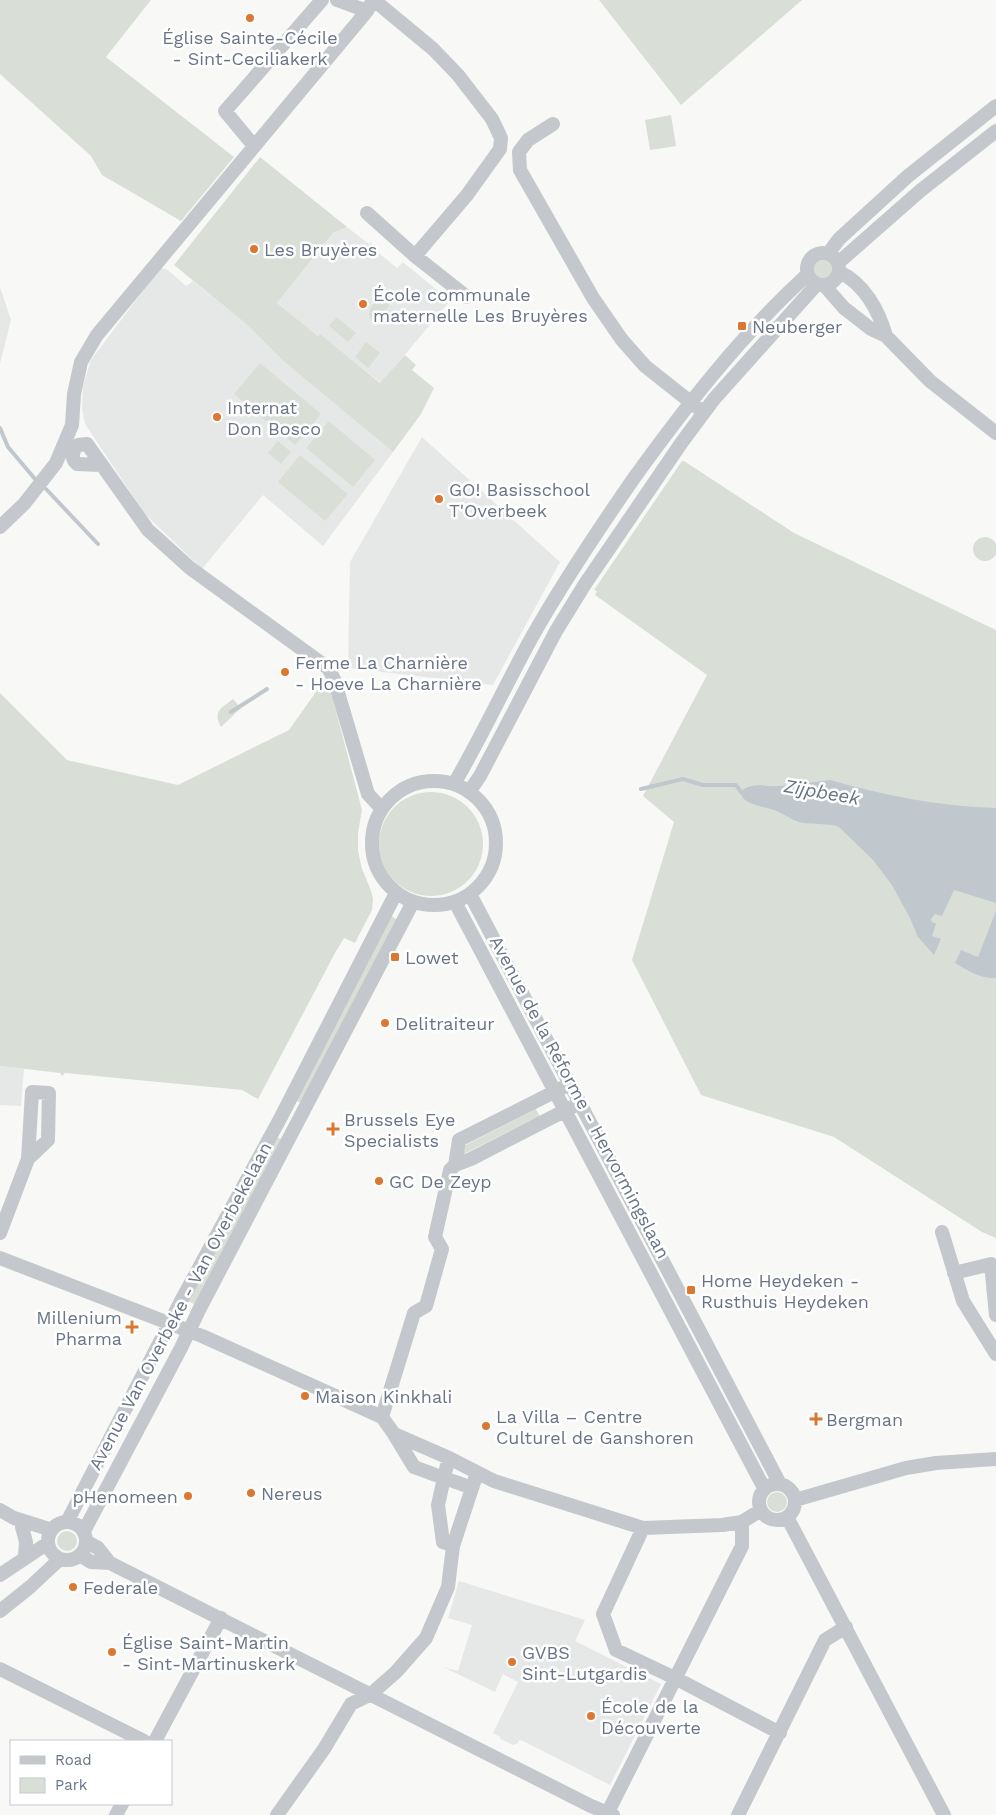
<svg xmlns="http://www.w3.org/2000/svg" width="996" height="1815" viewBox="0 0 996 1815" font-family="'Work Sans',sans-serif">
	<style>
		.built { fill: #e6e7e7 }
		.green { fill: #d9dfd7 }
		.water { fill: #c0c7cd }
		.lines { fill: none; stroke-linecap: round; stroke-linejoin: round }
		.stream { stroke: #c0c7cd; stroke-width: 4 }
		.minor { stroke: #c4c7cb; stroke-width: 14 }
		.poi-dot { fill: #dc7732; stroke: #fff; stroke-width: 2 }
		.labels { text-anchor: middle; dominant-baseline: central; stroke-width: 5; stroke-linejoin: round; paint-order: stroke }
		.poi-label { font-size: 18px; fill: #697486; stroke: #fff; text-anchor: start }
		.street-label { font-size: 18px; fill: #697486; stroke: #fff }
		.water-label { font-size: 19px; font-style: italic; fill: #657481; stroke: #fff }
	</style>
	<rect width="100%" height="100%" fill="#f8f8f6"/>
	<path class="built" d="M 347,227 L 369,244 L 370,242 L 375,246 L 373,248 L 397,268 L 403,262 L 450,301 L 381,383 L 320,335 L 318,336 L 277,303 L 333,233 Z
		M 160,268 L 168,270 L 186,286 L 193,281 L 245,323 L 282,360 L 393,452 L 323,546 L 263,495 L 202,569 L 145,514 L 85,424 L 82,409 L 83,386 L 91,360 Z
		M 0,287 L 11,320 L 0,364 Z
		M 422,437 L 560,562 L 493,685 L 348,668 L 350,562 Z
		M 0,1066 L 24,1069 L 21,1106 L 0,1105 Z
		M 459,1581 L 585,1620 L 575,1641 L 661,1684 L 610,1785 L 525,1742 L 519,1740 L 518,1743 L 513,1745 L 500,1739 L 500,1737 L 493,1733 L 492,1735 L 518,1682 L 503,1674 L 495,1692 L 443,1667 L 458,1671 L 472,1625 L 448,1618 Z"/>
	<path class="green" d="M 0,0 L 151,0 L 106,57 L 234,157 L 181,221 L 102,175 L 91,156 L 0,74 Z
		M 599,0 L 802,0 L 681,105 Z
		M 671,115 L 676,146 L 650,150 L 645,120 Z
		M 260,157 L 347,227 L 333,233 L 277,303 L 318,336 L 320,334 L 380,383 L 405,355 L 416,365 L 412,370 L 434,388 L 421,414 L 393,452 L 282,360 L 245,323 L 174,265 Z
		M814 269a9 9 0 1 1 18 0a9 9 0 1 1-18 0Z
		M 383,298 L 388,300 L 389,306 L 379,318 L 372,320 L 369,316 C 369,307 374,301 383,298 Z
		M 337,317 L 356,333 L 348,342 L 329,326 Z
		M 366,342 L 380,353 L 368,368 L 355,357 Z
		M 260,363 L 321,414 L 295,445 L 234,394 Z
		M 329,421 L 375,460 L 353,487 L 306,448 Z
		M 278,441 L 291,452 L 281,464 L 268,453 Z
		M 300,455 L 348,494 L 325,521 L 278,482 Z
		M 682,461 L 684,461 L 794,533 L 996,630 L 996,1238 L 982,1232 L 834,1137 L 701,1095 L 632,960 L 674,822 L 643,796 L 707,675 L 595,595 L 597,591 L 594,590 Z
		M973 549a12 12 0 1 1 24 0a12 12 0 1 1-24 0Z
		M 325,679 L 332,696 L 362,810 L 358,833 L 358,851 L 362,869 L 370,888 L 373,898 L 372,910 L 355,943 L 344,938 L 335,953 L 258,1099 L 242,1090 L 65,1073 L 62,1076 L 60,1073 L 0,1066 L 0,693 L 67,760 L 178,785 L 289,730 Z
		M 233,699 L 241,708 L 221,727 C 212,711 222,708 233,699 Z
		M379 844a52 52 0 1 1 104 0a52 52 0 1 1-104 0Z
		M 391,916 L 398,920 L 302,1102 L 298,1102 L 296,1098 Z
		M 534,1106 L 541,1118 L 535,1118 L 464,1154 L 464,1146 L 532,1111 Z
		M 276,1137 L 281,1139 L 196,1305 L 188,1301 Z
		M767 1502a10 10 0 1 1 20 0a10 10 0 1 1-20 0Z
		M57 1541a10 10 0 1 1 20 0a10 10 0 1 1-20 0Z"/>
	<path class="water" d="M 830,780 C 886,796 937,806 996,808 L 996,903 L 954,890 L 942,916 L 935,914 L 931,919 L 932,922 L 936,924 L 932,936 L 941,939 L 934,955 L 918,937 L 910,918 L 892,885 L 873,860 L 839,827 C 829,823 815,825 804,823 C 793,822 784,813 774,810 C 763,806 750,806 742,797 L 743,790 C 754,782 767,787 778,786 C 796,785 813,782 830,780 Z
		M 996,911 L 996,978 C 981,979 968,971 955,963 L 961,950 L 978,957 Z"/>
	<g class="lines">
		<path class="stream" d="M 0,428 L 8,447 L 35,479
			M 46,489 L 98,544
			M 231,712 L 267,689
			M 641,789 L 683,779 L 703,785 L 736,785 L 742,793 L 747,794"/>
		<path class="minor" d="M 337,0 L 367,11
			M 374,0 L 433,49 L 458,75 L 492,119 L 501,138 L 500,149 L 467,195 L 415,256
			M 553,124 L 528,140 L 519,152 L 520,170 L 593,298 L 622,340 L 645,366 L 698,408
			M 254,146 L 225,111 L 322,0
			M 367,213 L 415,256 L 467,297
			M807 269a16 16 0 1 1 32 0a16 16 0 1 1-32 0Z
			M 828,254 L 839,239 L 908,176 L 996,106
			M 838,263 L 920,191 L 996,131
			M 839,272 C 864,283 879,311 886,336
			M 824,285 L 844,308 L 871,329 L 886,336 L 930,381 L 996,433
			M 102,465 L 77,464 C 70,458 73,450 78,445 L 87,444 L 148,530 L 190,568 L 328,668 L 334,679 L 368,794 L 382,809
			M 0,527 L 24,504 L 56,463 L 72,425 L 74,394 L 81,362 L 97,335 L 367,11 L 373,0
			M372 843a62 62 0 1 1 124 0a62 62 0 1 1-124 0Z
			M 454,784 C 482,736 505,686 532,637 C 563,582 598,530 634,478 C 686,406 741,335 808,274
			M 469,792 L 480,776 L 556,631 L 585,584 L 682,442 L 714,399 L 817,284
			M 470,894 L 780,1484
			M 455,902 L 764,1488
			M 455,1165 L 459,1140 L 564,1087
			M 942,1232 L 963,1301 L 996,1354
			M 0,1233 L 28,1159 L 32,1092 L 49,1093 L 48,1140 L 28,1159
			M 0,1258 L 202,1336 L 382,1417 L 394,1434 L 449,1458 L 494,1481 L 643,1528 L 722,1525 L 742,1522 L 761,1510
			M 954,1273 L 991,1264 L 996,1315
			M 382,1417 L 414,1313 L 426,1306 L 442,1249 L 435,1237 L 450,1170 L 455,1165 L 471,1159 L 574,1106
			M 394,1434 L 414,1467 L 444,1478 L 438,1505 L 443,1542 L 453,1546
			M 447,1465 L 444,1478 L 467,1486
			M759 1502a18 18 0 1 1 36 0a18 18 0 1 1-36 0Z
			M 795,1500 L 906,1468 L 936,1463 L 996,1459
			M 0,1510 L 14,1518 L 52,1530
			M 787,1517 L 944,1815
			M48 1541a19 19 0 1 1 38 0a19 19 0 1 1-38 0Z
			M 67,1522 L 181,1301 L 281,1117 L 396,893
			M 22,1527 L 26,1542 L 25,1557
			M 643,1528 L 603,1614 L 616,1650 L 677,1679 L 780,1733
			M 84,1531 L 181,1348 L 199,1310 L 413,902
			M 87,1542 L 98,1548 L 110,1563
			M 80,1555 L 91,1562 L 110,1563 L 591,1806 L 613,1815
			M 0,1575 L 48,1543
			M 0,1611 L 30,1587 L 60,1559
			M 0,1669 L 144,1741
			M 155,1741 L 221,1618
			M 608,1812 L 742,1546 L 742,1522
			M 116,1815 L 122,1804
			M 277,1815 L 324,1749 L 351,1704 L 371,1694 L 396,1672 L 426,1638 L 448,1587 L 453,1546 L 477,1473
			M 738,1815 L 825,1640 L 846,1627"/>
	</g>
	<g class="poi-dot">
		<circle cx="250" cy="18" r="5"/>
		<circle cx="254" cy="249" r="5"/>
		<circle cx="363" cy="304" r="5"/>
		<rect x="737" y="321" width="10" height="10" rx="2.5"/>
		<circle cx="217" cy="417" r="5"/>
		<circle cx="439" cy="499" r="5"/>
		<circle cx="285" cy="672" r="5"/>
		<rect x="390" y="952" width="10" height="10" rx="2.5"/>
		<circle cx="385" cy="1023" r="5"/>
		<path d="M330.5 1121.5h5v5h5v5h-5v5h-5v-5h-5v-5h5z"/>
		<circle cx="379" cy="1181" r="5"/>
		<rect x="686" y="1285" width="10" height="10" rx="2.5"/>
		<path d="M129.5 1319.5h5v5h5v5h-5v5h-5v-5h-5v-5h5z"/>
		<circle cx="305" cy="1396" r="5"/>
		<path d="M813.5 1411.5h5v5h5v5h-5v5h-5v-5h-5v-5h5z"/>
		<circle cx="486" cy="1426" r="5"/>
		<circle cx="251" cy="1493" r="5"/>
		<circle cx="188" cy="1496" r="5"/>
		<circle cx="73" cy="1587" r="5"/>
		<circle cx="112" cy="1652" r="5"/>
		<circle cx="512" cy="1662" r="5"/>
		<circle cx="591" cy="1716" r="5"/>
	</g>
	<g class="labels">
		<g class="poi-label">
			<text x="250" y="37" text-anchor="middle">Église Sainte-Cécile<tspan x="250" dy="21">- Sint-Ceciliakerk</tspan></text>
			<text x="264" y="249">Les Bruyères</text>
			<text x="373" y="294">École communale<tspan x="373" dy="21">maternelle Les Bruyères</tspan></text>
			<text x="752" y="326">Neuberger</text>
			<text x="227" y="407">Internat<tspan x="227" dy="21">Don Bosco</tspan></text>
			<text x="449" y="489">GO! Basisschool<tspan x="449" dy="21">T'Overbeek</tspan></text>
			<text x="295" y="662">Ferme La Charnière<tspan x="295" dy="21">- Hoeve La Charnière</tspan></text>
			<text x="405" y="957">Lowet</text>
			<text x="395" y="1023">Delitraiteur</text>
			<text x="344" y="1119">Brussels Eye<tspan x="344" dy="21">Specialists</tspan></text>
			<text x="389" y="1181">GC De Zeyp</text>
			<text x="701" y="1280">Home Heydeken -<tspan x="701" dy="21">Rusthuis Heydeken</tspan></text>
			<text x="122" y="1317" text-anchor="end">Millenium<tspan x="122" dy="21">Pharma</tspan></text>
			<text x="315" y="1396">Maison Kinkhali</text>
			<text x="496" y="1416">La Villa – Centre<tspan x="496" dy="21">Culturel de Ganshoren</tspan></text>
			<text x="826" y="1419">Bergman</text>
			<text x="261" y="1493">Nereus</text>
			<text x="178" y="1496" text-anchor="end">pHenomeen</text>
			<text x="83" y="1587">Federale</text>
			<text x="122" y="1642">Église Saint-Martin<tspan x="122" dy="21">- Sint-Martinuskerk</tspan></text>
			<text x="522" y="1652">GVBS<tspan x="522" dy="21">Sint-Lutgardis</tspan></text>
			<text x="601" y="1706">École de la<tspan x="601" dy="21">Découverte</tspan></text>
		</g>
		<g class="street-label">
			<text transform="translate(580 1097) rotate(62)">Avenue de la Réforme - Hervormingslaan</text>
			<text transform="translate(180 1306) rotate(-62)">Avenue Van Overbeke - Van Overbekelaan</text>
		</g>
		<g class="water-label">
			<text transform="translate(822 792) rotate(10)">Zijpbeek</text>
		</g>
	</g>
	<rect x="10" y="1740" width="162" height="65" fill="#ffffff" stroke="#c3c7cf"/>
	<rect x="20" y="1756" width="25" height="8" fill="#c4c7cb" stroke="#c3c7cf"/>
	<text x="55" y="1765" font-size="15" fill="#697486">Road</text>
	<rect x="20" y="1778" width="25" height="15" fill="#d9dfd7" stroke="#c3c7cf"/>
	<text x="55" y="1790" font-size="15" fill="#697486">Park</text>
</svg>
